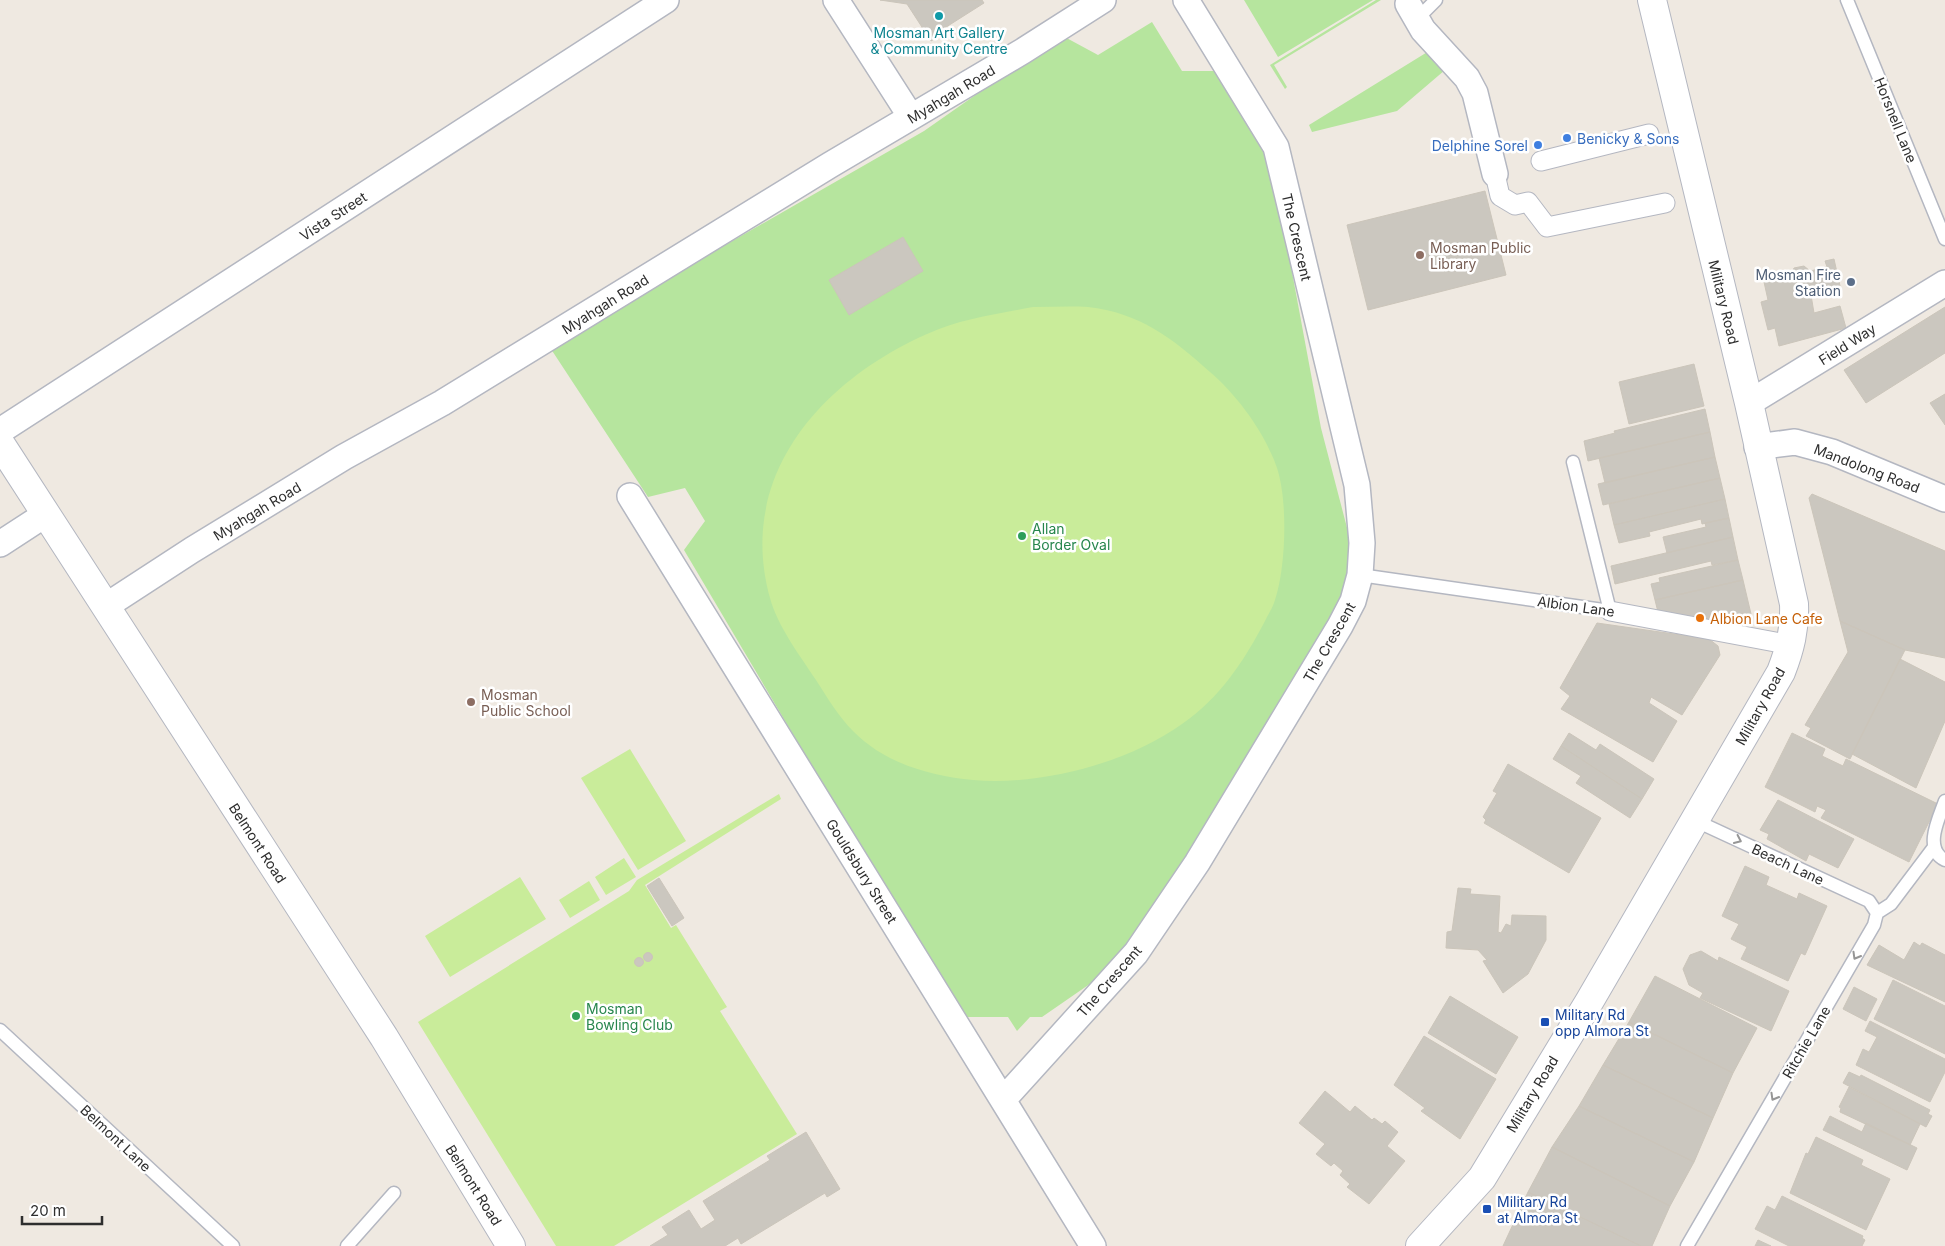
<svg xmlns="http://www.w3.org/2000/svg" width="1945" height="1246" viewBox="0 0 1945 1246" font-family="Inter,sans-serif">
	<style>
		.green { fill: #b6e59e }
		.pitch { fill: #c9ec9a }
		.building { fill: #cbc7bf; stroke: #cbc5ba }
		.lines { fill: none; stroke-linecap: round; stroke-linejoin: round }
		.service-casing { stroke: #b4b7c1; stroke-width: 15 }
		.pedestrian-casing { stroke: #b4b7c1; stroke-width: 21 }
		.minor-casing { stroke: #b4b7c1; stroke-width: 28 }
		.tertiary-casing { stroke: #b4b7c1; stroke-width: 30 }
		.secondary-casing { stroke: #b4b7c1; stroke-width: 30 }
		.service { stroke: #fff; stroke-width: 12 }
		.pedestrian { stroke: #fff; stroke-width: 19 }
		.minor { stroke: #fff; stroke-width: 25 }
		.tertiary { stroke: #fff; stroke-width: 28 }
		.secondary { stroke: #fff; stroke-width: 28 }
		.oneway { stroke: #969696 }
		.culture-dot { fill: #0f9aa8; stroke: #fff; stroke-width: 2 }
		.shop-dot { fill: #3f7fe0; stroke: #fff; stroke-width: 2 }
		.education-dot { fill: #8d6e63; stroke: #fff; stroke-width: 2 }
		.service-dot { fill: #5c6f8a; stroke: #fff; stroke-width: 2 }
		.leisure-dot { fill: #2e9e5b; stroke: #fff; stroke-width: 2 }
		.food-dot { fill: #e8710a; stroke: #fff; stroke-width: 2 }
		.transit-dot { fill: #1a4fb4; stroke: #fff; stroke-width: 2 }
		.labels { text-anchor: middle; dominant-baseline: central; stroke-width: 5; stroke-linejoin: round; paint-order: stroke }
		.culture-label { font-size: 14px; fill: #0d838f; stroke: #fff }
		.street-label { font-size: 14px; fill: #2e2e2e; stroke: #fff }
		.shop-label { font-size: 14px; fill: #366cbe; stroke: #fff; text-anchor: start }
		.education-label { font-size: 14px; fill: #785e54; stroke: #fff; text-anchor: start }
		.service-label { font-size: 14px; fill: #4e5e75; stroke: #fff; text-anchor: end }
		.leisure-label { font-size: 14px; fill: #27864d; stroke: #fff; text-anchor: start }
		.food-label { font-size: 14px; fill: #c56008; stroke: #fff; text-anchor: start }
		.transit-label { font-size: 14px; fill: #164399; stroke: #fff; text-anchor: start }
	</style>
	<rect width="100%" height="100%" fill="#efe9e1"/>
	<path class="green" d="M 1244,0 L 1373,0 L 1278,57 Z
		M 1376,0 L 1381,0 L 1274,65 L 1287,87 L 1285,89 L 1270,65 Z
		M 1152,22 L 1182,71 L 1221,71 L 1262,142 L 1276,186 L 1321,428 L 1364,593 L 1136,952 L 1042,1017 L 1030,1017 L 1017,1031 L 1008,1017 L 960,1017 L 684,550 L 705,521 L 685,488 L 648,497 L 549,346 L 924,131 L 1061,35 L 1098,55 Z
		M 1429,51 L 1445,70 L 1397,111 L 1312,132 L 1309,125 Z"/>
	<path class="pitch" d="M 1033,307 C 1051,307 1070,306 1088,307 C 1138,312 1174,339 1210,372 C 1238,396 1265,433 1277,468 C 1288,501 1286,567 1275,600 C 1273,607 1268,615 1265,621 C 1244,661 1220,698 1182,724 C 1128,763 1040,786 973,780 C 930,776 884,763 853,731 C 838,716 827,697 816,680 C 800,656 777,625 770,598 C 736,476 821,381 927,334 C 960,319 997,314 1033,307 Z
		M 630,749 L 686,841 L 638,870 L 581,778 Z
		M 779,794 L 781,799 L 645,885 L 671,928 L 676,925 L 727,1007 L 720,1011 L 797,1134 L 614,1246 L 556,1246 L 418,1022 L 629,891 L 637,880 Z
		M 624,858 L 636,877 L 606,895 L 595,877 Z
		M 520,877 L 546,919 L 450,977 L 425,936 Z
		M 589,881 L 600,900 L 570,918 L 559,900 Z"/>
	<path class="building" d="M 880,0 L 982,0 L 984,3 L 943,29 L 945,32 L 931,41 L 907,4 Z
		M 1485,191 L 1506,275 L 1368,310 L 1347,225 Z
		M 903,237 L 923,271 L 849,315 L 829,280 Z
		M 1834,259 L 1840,286 L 1833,290 L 1811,295 L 1814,313 L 1840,306 L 1846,328 L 1779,346 L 1775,328 L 1768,330 L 1761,302 L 1768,300 L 1764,282 L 1790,276 L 1794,268 L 1804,266 L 1810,271 L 1827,267 L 1825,261 Z
		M 1945,307 L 1945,353 L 1866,403 L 1844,370 Z
		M 1694,364 L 1704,406 L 1629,424 L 1619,382 Z
		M 1945,394 L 1945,425 L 1930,403 Z
		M 1705,409 L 1710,432 L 1588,461 L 1584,441 L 1615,433 L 1614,431 Z
		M 1710,432 L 1715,457 L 1605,483 L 1599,458 Z
		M 1715,457 L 1720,478 L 1603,505 L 1598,484 Z
		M 1720,478 L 1725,499 L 1614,525 L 1609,504 Z
		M 1812,494 L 1945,551 L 1945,658 L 1905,650 L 1840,621 L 1809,498 Z
		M 1725,499 L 1729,518 L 1702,524 L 1701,519 L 1649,532 L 1650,536 L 1619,543 L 1614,525 Z
		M 1729,518 L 1733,537 L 1667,553 L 1663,537 L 1706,527 L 1705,523 Z
		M 1733,537 L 1738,560 L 1712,565 L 1711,561 L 1615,584 L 1611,566 Z
		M 1738,560 L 1743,580 L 1655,600 L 1651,584 L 1660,582 L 1659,578 Z
		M 1743,580 L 1751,614 L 1744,625 L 1658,612 L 1655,600 Z
		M 1840,621 L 1905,650 L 1850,759 L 1806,736 L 1811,728 L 1805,725 L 1848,652 Z
		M 1597,623 L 1709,639 L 1718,646 L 1720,655 L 1682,715 L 1651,697 L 1649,703 L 1677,721 L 1653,762 L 1561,709 L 1570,696 L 1560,688 Z
		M 1900,659 L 1945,682 L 1945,721 L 1916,788 L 1852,754 Z
		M 1569,733 L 1596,750 L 1600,744 L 1654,779 L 1642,799 L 1561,746 Z
		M 1792,733 L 1825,749 L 1822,756 L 1843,766 L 1846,759 L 1938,804 L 1909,862 L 1821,818 L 1826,810 L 1817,806 L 1815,812 L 1765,787 Z
		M 1561,746 L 1642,799 L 1630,818 L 1576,783 L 1581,776 L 1553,759 Z
		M 1508,764 L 1601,818 L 1569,873 L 1484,823 L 1486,820 L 1483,817 L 1497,793 L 1493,791 Z
		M 1778,800 L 1854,839 L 1838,868 L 1809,854 L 1806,861 L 1767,839 L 1769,834 L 1760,830 Z
		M 1745,866 L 1769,877 L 1766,885 L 1797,899 L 1799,893 L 1827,906 L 1805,955 L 1801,953 L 1788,981 L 1741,959 L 1747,947 L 1731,939 L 1739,924 L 1722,916 Z
		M 659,878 L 684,918 L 672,926 L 647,886 Z
		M 1458,888 L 1471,889 L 1470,894 L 1500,896 L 1498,932 L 1501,933 L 1506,924 L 1511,926 L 1512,915 L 1546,916 L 1546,940 L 1528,974 L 1503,993 L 1483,961 L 1487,960 L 1478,950 L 1446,948 L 1447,932 L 1452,931 Z
		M 1914,942 L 1920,946 L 1922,943 L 1945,955 L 1945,1002 L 1867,965 L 1879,945 L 1904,960 Z
		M 1701,951 L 1718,961 L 1719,957 L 1789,991 L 1771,1031 L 1700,998 L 1703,993 L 1689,985 L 1683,969 L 1690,955 Z
		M643.5 957a4.5 4.5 0 1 1 9 0a4.5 4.5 0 1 1-9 0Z
		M634.5 962a4.5 4.5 0 1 1 9 0a4.5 4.5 0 1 1-9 0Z
		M 1655,976 L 1757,1028 L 1733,1073 L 1629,1022 Z
		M 1893,980 L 1945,1006 L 1945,1054 L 1874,1019 Z
		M 1854,987 L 1877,999 L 1866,1021 L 1843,1009 Z
		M 1450,996 L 1518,1037 L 1496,1074 L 1428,1033 Z
		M 1870,1021 L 1945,1059 L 1945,1072 L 1930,1102 L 1856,1065 L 1863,1049 L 1869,1052 L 1877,1037 L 1865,1031 Z
		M 1629,1022 L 1733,1073 L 1713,1118 L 1603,1065 Z
		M 1424,1036 L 1496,1079 L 1460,1139 L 1421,1111 L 1425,1108 L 1394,1085 Z
		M 1603,1065 L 1713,1118 L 1694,1162 L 1579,1106 Z
		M 1849,1072 L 1860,1077 L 1861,1075 L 1930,1110 L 1928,1114 L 1932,1116 L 1926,1127 L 1843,1083 Z
		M 1849,1087 L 1920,1124 L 1910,1145 L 1840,1112 L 1841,1108 L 1839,1107 Z
		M 1325,1091 L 1350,1112 L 1355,1106 L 1372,1120 L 1374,1118 L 1382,1124 L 1385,1121 L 1398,1132 L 1387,1146 L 1405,1161 L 1369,1204 L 1347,1187 L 1350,1184 L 1340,1175 L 1343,1171 L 1334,1163 L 1331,1166 L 1316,1154 L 1325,1144 L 1299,1123 Z
		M 1579,1106 L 1694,1162 L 1670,1206 L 1552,1147 Z
		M 1830,1116 L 1862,1132 L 1866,1123 L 1917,1148 L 1907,1170 L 1823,1130 Z
		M 806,1132 L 840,1189 L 827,1197 L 825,1193 L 741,1244 L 738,1238 L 725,1246 L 650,1246 L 668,1235 L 662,1227 L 689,1210 L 701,1229 L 715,1220 L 703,1201 L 770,1160 L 767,1156 Z
		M 1816,1137 L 1863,1160 L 1861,1165 L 1890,1179 L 1866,1230 L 1790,1193 L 1806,1153 L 1808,1154 Z
		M 1552,1147 L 1670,1206 L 1652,1246 L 1641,1246 L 1528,1192 Z
		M 1528,1192 L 1641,1246 L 1503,1246 Z
		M 1782,1196 L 1863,1236 L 1862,1238 L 1865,1240 L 1862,1246 L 1789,1246 L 1755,1229 L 1767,1206 L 1775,1210 Z
		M 1758,1240 L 1771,1246 L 1755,1246 Z"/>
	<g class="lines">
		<defs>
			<path id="service" d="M 1847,0 L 1945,239
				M 1414,22 L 1436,0
				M 1360,575 L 1610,611 L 1573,462
				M 1945,801 C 1939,818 1923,849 1945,860
				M 1694,820 L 1869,901 L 1877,913
				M 0,1030 L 233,1246
				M 347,1246 L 394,1193
				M 1687,1246 L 1874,925 L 1877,913 L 1891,904 L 1934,847"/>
			<path id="pedestrian" d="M 1541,161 L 1649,134
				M 1495,174 L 1500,196 L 1515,205 L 1528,202 L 1547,227 L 1665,203
				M 1610,611 L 1791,645"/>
			<path id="minor" d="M 836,0 L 911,117
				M 1408,4 L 1423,30 L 1467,78 L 1475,93 L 1495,174
				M 1749,403 L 1945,283
				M 0,431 L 666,0
				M 1757,447 L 1795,442 L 1832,452 L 1945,499
				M 630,496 L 1093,1246
				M 0,544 L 46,514
				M 106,606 L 192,550 L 344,457 L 442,403 L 830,165 L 1023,51 L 1103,0
				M 1003,1100 L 1136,953 L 1197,863 L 1340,626 L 1353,601 L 1360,575 L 1362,543 L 1357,485 L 1276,147 L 1186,0"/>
			<path id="tertiary" d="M 0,443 L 384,1037 L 511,1246"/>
			<path id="secondary" d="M 1420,1246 L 1482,1178 L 1589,1002 L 1781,672 C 1790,649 1795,629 1794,604 L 1749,403 L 1652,0"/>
		</defs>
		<use href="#service" class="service-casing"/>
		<use href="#pedestrian" class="pedestrian-casing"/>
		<use href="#minor" class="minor-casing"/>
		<use href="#tertiary" class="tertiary-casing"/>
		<use href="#secondary" class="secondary-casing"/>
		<use href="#service" class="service"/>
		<use href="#pedestrian" class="pedestrian"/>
		<use href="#minor" class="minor"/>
		<use href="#tertiary" class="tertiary"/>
		<use href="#secondary" class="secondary"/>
	</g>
	<defs><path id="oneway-chevron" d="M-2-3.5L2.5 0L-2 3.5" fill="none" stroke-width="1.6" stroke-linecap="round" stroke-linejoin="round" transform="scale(1.25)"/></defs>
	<g class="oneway">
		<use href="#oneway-chevron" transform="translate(1738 840) rotate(25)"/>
		<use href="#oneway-chevron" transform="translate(1856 956) rotate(120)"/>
		<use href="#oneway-chevron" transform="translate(1774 1097) rotate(120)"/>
	</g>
	<circle class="culture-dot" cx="939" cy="16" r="5"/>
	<g class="shop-dot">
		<circle cx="1567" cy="138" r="5"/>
		<circle cx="1538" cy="145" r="5"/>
	</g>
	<g class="education-dot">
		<circle cx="1420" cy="255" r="5"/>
		<circle cx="471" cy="702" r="5"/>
	</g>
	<circle class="service-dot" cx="1851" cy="282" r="5"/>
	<g class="leisure-dot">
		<circle cx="1022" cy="536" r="5"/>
		<circle cx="576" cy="1016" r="5"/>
	</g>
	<circle class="food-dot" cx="1700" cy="618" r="5"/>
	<g class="transit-dot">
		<rect x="1540" y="1017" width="10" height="10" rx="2.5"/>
		<rect x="1482" y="1204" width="10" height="10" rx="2.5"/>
	</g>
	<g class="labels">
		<g class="culture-label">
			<text x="939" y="32">Mosman Art Gallery<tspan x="939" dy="16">&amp; Community Centre</tspan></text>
		</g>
		<g class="street-label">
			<text transform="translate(951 94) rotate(-31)">Myahgah Road</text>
			<text transform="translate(1896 120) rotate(68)">Horsnell Lane</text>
			<text transform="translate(333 216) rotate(-33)">Vista Street</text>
			<text transform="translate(1297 237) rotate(77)">The Crescent</text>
			<text transform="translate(1724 302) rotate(76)">Military Road</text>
			<text transform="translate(605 304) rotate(-32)">Myahgah Road</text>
			<text transform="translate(1847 344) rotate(-32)">Field Way</text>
			<text transform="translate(1867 468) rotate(21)">Mandolong Road</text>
			<text transform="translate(257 511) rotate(-31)">Myahgah Road</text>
			<text transform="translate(1576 606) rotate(8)">Albion Lane</text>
			<text transform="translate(1329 642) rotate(-60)">The Crescent</text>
			<text transform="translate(1760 706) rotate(-61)">Military Road</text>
			<text transform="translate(258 843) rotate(57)">Belmont Road</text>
			<text transform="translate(1788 864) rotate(25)">Beach Lane</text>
			<text transform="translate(862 871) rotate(58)">Gouldsbury Street</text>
			<text transform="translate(1109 981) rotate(-49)">The Crescent</text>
			<text transform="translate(1806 1042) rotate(-60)">Ritchie Lane</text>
			<text transform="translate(1532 1094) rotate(-59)">Military Road</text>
			<text transform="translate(116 1138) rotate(43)">Belmont Lane</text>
			<text transform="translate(474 1185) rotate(58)">Belmont Road</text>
		</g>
		<g class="shop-label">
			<text x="1577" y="138">Benicky &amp; Sons</text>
			<text x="1528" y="145" text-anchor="end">Delphine Sorel</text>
		</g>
		<g class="education-label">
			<text x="1430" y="247">Mosman Public<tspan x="1430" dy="16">Library</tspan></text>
			<text x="481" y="694">Mosman<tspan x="481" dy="16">Public School</tspan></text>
		</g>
		<g class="service-label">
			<text x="1841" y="274">Mosman Fire<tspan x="1841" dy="16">Station</tspan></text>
		</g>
		<g class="leisure-label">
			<text x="1032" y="528">Allan<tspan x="1032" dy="16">Border Oval</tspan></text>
			<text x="586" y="1008">Mosman<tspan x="586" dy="16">Bowling Club</tspan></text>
		</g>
		<g class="food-label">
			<text x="1710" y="618">Albion Lane Cafe</text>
		</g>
		<g class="transit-label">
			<text x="1555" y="1014">Military Rd<tspan x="1555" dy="16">opp Almora St</tspan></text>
			<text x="1497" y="1201">Military Rd<tspan x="1497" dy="16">at Almora St</tspan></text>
		</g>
	</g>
	<path d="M22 1216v8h80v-8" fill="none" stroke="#2e2e2e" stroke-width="2.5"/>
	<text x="30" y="1216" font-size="15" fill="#2e2e2e" stroke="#ffffff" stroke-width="4" paint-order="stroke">20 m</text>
</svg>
